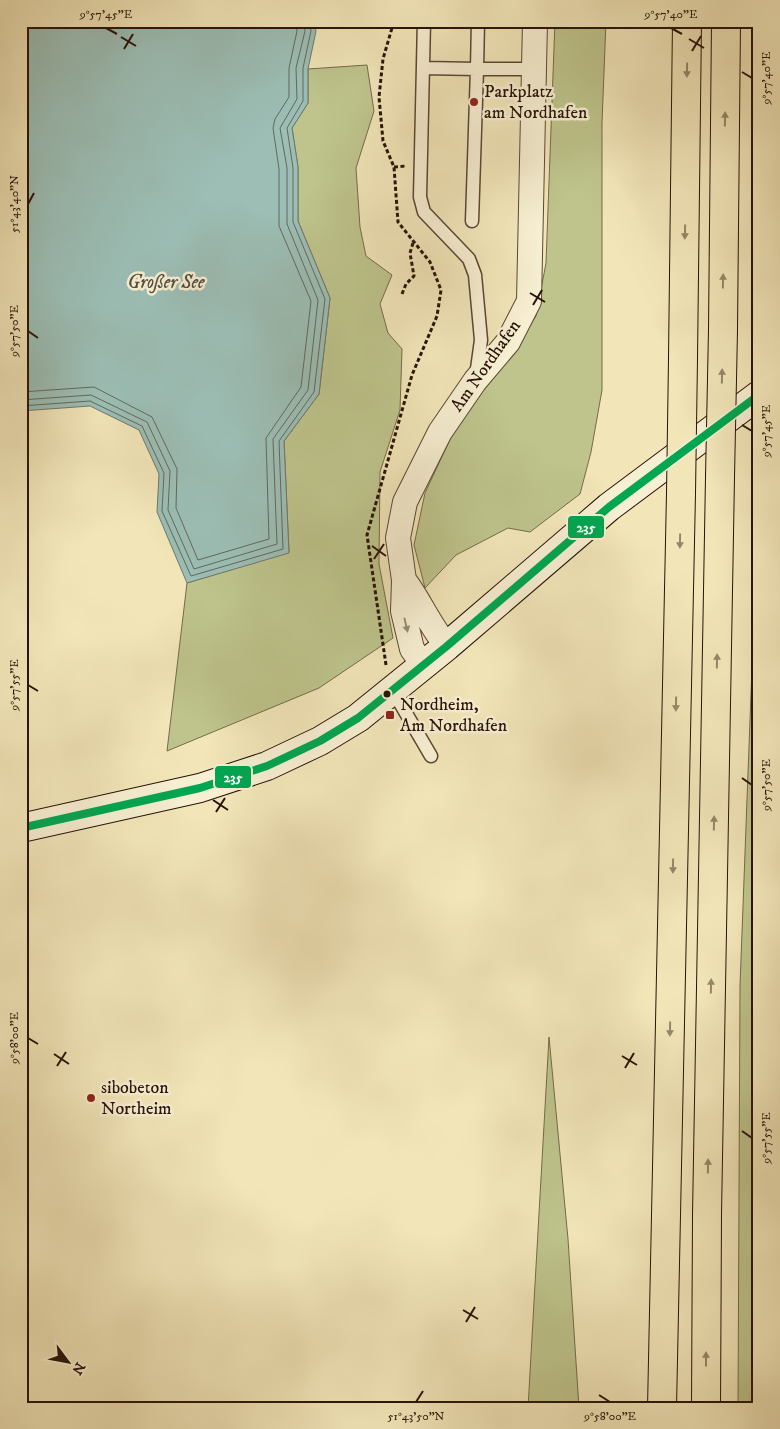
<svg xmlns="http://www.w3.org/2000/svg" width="780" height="1429" viewBox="0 0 780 1429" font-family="'IM FELL DW Pica',serif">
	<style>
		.green { fill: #bec48c; stroke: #736b4a }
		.water { fill: #9cbeb5; stroke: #6e796f }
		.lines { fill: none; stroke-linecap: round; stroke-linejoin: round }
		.shore { stroke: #62685e; stroke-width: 1 }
		.lane-casing { stroke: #5a4734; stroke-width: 15 }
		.street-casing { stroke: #5a4734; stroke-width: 26 }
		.secondary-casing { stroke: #281207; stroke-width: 30 }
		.highway-casing { stroke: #281207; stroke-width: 30 }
		.path { stroke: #281207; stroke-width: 3; stroke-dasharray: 4 2.5; stroke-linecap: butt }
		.lane { stroke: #f7efd2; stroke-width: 12 }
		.street { stroke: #f7efd2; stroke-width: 24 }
		.secondary { stroke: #f7efd2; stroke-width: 28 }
		.highway { stroke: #f2e6b9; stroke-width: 28 }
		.highway-bridge-casing { stroke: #281207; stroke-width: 30; stroke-linecap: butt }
		.highway-bridge { stroke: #f2e6b9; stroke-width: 28 }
		.bus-1-casing { stroke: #f7efd2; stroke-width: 11 }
		.bus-1 { stroke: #00a651; stroke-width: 8 }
		.oneway { fill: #978769 }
		.oneway2 { fill: #9a8c77 }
		.ticks { fill: none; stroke: #281207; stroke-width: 2 }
		.poi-dot { fill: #8f2418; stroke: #f7efd2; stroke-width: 2 }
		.bus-dot { fill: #281207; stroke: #f7efd2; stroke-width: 2 }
		.labels { text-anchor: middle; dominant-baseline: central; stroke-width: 5; stroke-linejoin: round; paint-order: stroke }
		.poi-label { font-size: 18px; fill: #281207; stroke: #f7efd2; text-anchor: start }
		.street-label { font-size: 18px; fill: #281207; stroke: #f7efd2 }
		.water-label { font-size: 19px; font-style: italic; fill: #514e44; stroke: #f7efd2 }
		.line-badge { stroke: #f7efd2; stroke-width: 2 }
		.badge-label { font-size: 14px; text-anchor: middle; font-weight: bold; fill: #fff }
		.neatline { fill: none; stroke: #281207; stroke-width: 2 }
		.ticks-label { font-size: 12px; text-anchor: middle; fill: #281207 }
	</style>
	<rect width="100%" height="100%" fill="#f2e6b9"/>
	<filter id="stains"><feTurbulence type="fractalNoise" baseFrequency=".004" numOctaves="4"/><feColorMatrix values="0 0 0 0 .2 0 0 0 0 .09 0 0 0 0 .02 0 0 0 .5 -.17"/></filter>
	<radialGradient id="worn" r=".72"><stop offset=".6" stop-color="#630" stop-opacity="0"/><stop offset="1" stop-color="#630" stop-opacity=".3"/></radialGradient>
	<path class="green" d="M 555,21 L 606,21 L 602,123 L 602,390 L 591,452 L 580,494 L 530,532 L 508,528 L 456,555 L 425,588 L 414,545 L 425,493 L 459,420 L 510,355 L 536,316 L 546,263 Z
		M 367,65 L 374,111 L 356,168 L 360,227 L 366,256 L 392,275 L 380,304 L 388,333 L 402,349 L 400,410 L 380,472 L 379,564 L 393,638 L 319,688 L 167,751 L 187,583 L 289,552 L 284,441 L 319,394 L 330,298 L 298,221 L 298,167 L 292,128 L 308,103 L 308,69 Z
		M 759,119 L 759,339 L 755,346 Z
		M 759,481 L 759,1408 L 738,1408 L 740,986 Z
		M 549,1037 L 568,1239 L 579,1408 L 528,1408 Z"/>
	<path class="water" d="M 21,21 L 314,21 L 316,31 L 308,69 L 308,103 L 292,128 L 298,167 L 298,221 L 330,298 L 319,394 L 284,441 L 289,553 L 187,583 L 157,512 L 159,474 L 139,430 L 90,406 L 21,411 Z"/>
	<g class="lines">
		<path class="shore" d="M 21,392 L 94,387 L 152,417 L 177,469 L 176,508 L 198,560 L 269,539 L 266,438 L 301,387 L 311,301 L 279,226 L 279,169 L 273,128 L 275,119 L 289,97 L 289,68 L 297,31 L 295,21
			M 21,400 L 91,395 L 147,422 L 170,471 L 168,510 L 194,569 L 277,544 L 273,439 L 308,390 L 318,300 L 287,224 L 287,168 L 280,128 L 297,99 L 296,68 L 305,31 L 303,21
			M 21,406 L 90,401 L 142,426 L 164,473 L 162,511 L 191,576 L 283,549 L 279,441 L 314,392 L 325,299 L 293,222 L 293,168 L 287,128 L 303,101 L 303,68 L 311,31 L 309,21"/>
		<defs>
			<path id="lane" d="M 424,21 L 420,197 L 424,212 L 469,259 L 475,275 L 481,340 L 476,376
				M 423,68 L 477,69 L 478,21
				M 472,221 L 477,69 L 534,69
				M 393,691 L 431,756"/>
			<path id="street" d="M 404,580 C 420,601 430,626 447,646
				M 424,666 L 412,649 L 403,611 L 404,580 L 398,538 L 405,502 L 440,432 L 475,381 L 508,342 L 529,301 L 535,21"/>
			<path id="secondary" d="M 21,828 L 200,788 L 267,766 L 320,741 L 358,718 L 447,646 L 609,507 L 759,395"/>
			<path id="highway" d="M 723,330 L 726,21
				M 683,359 L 687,21
				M 662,1408 L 681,493
				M 706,1408 L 707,1215 L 720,477"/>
		</defs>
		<use href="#lane" class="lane-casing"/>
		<use href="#street" class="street-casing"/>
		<use href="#secondary" class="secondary-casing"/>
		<use href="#highway" class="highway-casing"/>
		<path class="path" d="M 394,167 L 406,166
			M 402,294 L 406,284 L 414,276 L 410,253 L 413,243
			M 386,665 L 367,535 L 412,375 L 437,316 L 441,290 L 430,262 L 398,222 L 394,167 L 383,141 L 379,97 L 383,59 L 394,21"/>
		<use href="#lane" class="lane"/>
		<use href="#street" class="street"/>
		<use href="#secondary" class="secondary"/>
		<use href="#highway" class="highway"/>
		<defs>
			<path id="highway-bridge" d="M 720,477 L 723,330
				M 681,493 L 683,359"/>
		</defs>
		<use href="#highway-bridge" class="highway-bridge-casing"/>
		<use href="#highway-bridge" class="highway-bridge"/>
		<defs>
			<path id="bus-1" d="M 21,828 L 200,788 L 267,766 L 320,741 L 358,718 L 447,646 L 609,507 L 759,395"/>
		</defs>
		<use href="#bus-1" class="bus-1-casing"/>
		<use href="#bus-1" class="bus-1"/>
	</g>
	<defs><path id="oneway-solid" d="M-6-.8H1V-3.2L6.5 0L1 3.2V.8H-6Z" transform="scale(1.25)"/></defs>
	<g class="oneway">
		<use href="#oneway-solid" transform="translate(687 70) rotate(91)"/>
		<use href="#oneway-solid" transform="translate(725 119) rotate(-89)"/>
		<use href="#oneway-solid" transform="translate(685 232) rotate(91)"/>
		<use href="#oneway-solid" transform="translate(723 281) rotate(-89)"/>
		<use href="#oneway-solid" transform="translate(722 376) rotate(-89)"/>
		<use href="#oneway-solid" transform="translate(680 541) rotate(91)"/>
		<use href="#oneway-solid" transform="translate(717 661) rotate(-89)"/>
		<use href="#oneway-solid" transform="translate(676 704) rotate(91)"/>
		<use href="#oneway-solid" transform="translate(714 823) rotate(-89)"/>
		<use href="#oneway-solid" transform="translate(673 866) rotate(91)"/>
		<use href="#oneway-solid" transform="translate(711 986) rotate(-89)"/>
		<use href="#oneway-solid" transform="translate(670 1029) rotate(91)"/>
		<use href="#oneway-solid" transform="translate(708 1166) rotate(-89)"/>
		<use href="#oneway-solid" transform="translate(706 1359) rotate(-90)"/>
	</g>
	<use class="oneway2" href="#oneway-solid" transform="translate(406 625) rotate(77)"/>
	<path class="ticks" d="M 106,28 L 117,34M 671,28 L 682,34M 121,37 L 136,46M 689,39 L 704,48M 124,49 L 133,34M 692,51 L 701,36M 742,72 L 752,78M 28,204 L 34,193M 530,293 L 545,302M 533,305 L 542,290M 28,331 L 38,338M 742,425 L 752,431M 372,546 L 386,556M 374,559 L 384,544M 28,685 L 38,691M 742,778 L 752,785M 213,800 L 228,810M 216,812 L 225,798M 28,1038 L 38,1044M 54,1054 L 69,1064M 622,1056 L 637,1065M 57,1066 L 66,1052M 625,1068 L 634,1053M 742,1131 L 752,1138M 463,1310 L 478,1319M 466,1322 L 475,1307M 599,1395 L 610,1402M 416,1402 L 423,1391"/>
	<g class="poi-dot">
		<circle cx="474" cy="102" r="5"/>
		<rect x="385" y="710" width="10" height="10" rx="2.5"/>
		<circle cx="91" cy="1098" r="5"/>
	</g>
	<circle class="bus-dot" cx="387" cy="694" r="4.5"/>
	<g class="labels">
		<g class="poi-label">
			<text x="484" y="92">Parkplatz<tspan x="484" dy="21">am Nordhafen</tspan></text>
			<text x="400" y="705">Nordheim,<tspan x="400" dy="21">Am Nordhafen</tspan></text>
			<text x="101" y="1088">sibobeton<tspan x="101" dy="21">Northeim</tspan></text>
		</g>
		<g class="street-label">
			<text transform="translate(486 366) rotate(-55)">Am Nordhafen</text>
		</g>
		<g class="water-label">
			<text x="166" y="282">Großer See</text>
		</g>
	</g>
	<g class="line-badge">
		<rect x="567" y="515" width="38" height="24" rx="5" fill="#00a651"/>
		<rect x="214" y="765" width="38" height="24" rx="5" fill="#00a651"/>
	</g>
	<g class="badge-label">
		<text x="586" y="532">235</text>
		<text x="233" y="782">235</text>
	</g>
	<rect width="780" height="1429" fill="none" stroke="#f2e6b9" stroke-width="55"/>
	<g transform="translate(68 1362) rotate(122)" stroke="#f7efd2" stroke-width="4" paint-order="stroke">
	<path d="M0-4L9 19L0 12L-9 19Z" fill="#281207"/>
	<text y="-8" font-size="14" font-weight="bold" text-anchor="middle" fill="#281207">N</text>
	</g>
	<rect x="28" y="28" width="724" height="1374" class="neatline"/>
	<g class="ticks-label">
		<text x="106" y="18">9°57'45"E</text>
		<text x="671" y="18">9°57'40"E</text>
		<text transform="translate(766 78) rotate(-90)" y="4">9°57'40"E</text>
		<text transform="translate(14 204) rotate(-90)" y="4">51°43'40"N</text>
		<text transform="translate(14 331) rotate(-90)" y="4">9°57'50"E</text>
		<text transform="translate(766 431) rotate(-90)" y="4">9°57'45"E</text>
		<text transform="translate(14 685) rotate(-90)" y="4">9°57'55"E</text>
		<text transform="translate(766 785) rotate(-90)" y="4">9°57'50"E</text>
		<text transform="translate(14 1038) rotate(-90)" y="4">9°58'00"E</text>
		<text transform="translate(766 1138) rotate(-90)" y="4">9°57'55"E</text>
		<text x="416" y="1420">51°43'50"N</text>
		<text x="610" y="1420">9°58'00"E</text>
	</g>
	<rect width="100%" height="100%" filter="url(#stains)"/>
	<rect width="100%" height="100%" fill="url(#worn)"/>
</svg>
